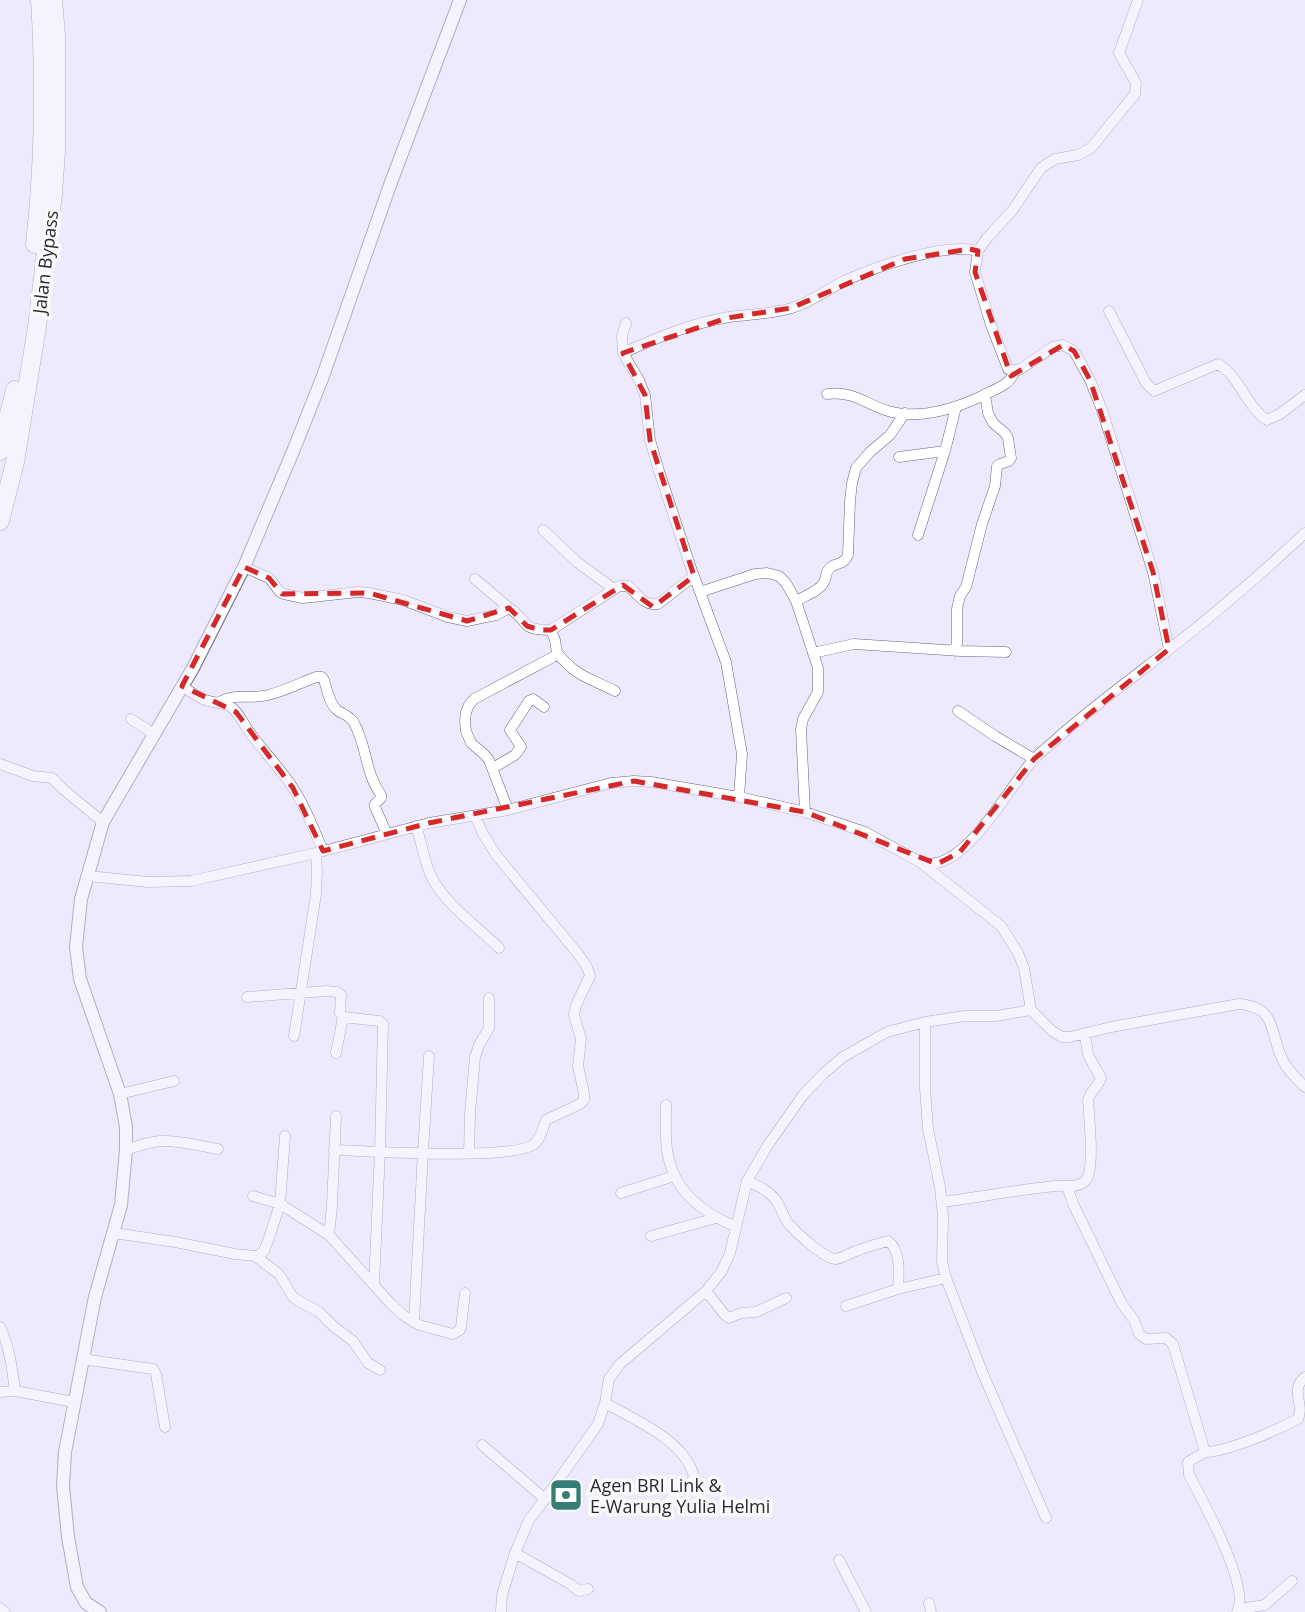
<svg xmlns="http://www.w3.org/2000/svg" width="1305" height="1612" viewBox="0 0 1305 1612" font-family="'Open Sans',sans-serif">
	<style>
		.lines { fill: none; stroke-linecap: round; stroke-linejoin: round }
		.minor-casing { stroke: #6a647f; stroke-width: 11 }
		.tertiary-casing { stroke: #6a647f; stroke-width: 14 }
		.trunk-casing { stroke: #6a647f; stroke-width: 19 }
		.minor { stroke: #fff; stroke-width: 10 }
		.tertiary { stroke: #fff; stroke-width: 12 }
		.trunk { stroke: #fff; stroke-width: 18 }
		.marked { fill: none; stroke: #d62828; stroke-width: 5; stroke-dasharray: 14 9; stroke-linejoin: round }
		.labels { text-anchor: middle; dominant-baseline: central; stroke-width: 7; stroke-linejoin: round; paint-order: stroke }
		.street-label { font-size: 18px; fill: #2a2733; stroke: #fafafa }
		.poi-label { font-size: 18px; fill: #2a2733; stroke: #fafafa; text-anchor: start }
	</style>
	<rect width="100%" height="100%" fill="#eeeafd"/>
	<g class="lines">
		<defs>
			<path id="minor" d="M 1138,0 L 1119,53 L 1136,83 L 1135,94 L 1091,148 L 1078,155 L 1055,159 L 1041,168 L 1012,211 L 987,238 L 978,251 L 975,272 L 991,325 L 1008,369 L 1019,370 L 1053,347 L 1063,345 L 1074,351 L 1090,380 L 1102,410 L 1153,572 L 1169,649
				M 1109,311 L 1146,383 L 1154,391 L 1218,364 C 1240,376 1246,407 1267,420 L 1280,414 L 1305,395
				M 626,323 L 622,336 L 623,353 L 639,380 L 645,395 L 650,440 L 659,471 L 691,568 L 726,662 L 742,754 L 739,797
				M 623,353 C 656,338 692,323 729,317 C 750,314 772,314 792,308 C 811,302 827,290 844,281 C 875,267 945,242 978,251
				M 827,394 C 855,391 865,404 888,411 C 919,420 954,409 982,396 C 995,389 1009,386 1015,371
				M 899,457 L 945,451
				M 543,530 L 577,562 L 614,589
				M 918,535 L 945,451 L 956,407
				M 244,567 L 269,578 L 280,592 L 284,594 L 303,598 L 358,592 L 369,593 L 403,600 L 448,617 L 467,621 L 496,615 L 509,608 C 531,622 518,630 551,630 L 619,586 L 628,586 C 638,594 644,606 658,604 L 694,576
				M 475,579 L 509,608
				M 700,592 L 755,574 L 767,573 L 779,576 L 786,583 L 796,601 L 818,668 L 818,692 L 803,719 L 801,729 L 805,812
				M 796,601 C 804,596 820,591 824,582 C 827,577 825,571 831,567 C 838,562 844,565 848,555 L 850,501 L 852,483 L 856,468 L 870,452 L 890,435 L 905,413
				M 955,651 L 957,643 L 957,609 L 960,596 L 966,587 L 982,524 L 995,486 L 997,466 L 1000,464 L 1009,461 L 1011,458 L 1008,438 L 1005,433 L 993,423 L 988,413 L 985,394
				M 557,653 C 578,678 588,677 615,691
				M 813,653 L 854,644 L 961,651 L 1006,652
				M 182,686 C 189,691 197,697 205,700 C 213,703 223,702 231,707 C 239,712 244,725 250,733 C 264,752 280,768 293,788 C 306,807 314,830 323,851
				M 219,702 C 238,692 248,700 268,695 C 285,691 300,683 316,677 L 322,677 L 324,680 C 327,689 329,703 337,710 C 343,715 350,715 354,723 C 367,746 365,773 381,795 L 381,798 L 375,804 L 375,807 L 387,834
				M 958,711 L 995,736 L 1034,759
				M 131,719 L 154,734
				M 0,764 L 33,776 L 52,778 L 64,790 L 103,822
				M 493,768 L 515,755 L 521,747 L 510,730 L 529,701 L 533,699 L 544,707
				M 508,810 L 489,760 L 485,755 L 471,743 L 466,731 L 465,721 L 466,712 L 469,705 L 474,699 L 555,656 L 557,653 L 555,640 L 551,630
				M 416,826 C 422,843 424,862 432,878 C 448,907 476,925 499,948
				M 924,863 C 966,872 1010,784 1035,758 C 1044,749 1054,742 1063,733 C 1097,704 1132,678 1167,651 C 1215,614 1261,574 1305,533
				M 88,876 L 148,882 L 191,881 L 316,853 L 429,823 L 508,810 L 611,783 L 634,781 L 651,782 L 739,797 L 805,812 L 865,832 L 920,862 L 1001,926 L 1018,953 L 1024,968 L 1031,1010 L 1052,1031 L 1062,1037 L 1070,1037 L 1111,1027 L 1239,1004 C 1278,1007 1269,1033 1283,1061 C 1289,1072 1297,1079 1305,1087
				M 247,997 L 326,991 L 337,992 L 341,995 L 340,1013 L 343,1017 L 379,1021 L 383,1024 L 380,1151 L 374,1284
				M 925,1022 L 925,1088 L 928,1129 L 940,1187 L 943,1217 L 942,1261 L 946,1278 L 983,1374 L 1046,1518
				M 294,1036 L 316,894 L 317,872 L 316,853
				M 336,1053 L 343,1017
				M 120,1094 L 174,1081
				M 666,1105 C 666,1119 665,1135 667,1149 C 672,1190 701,1212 736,1227
				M 126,1150 C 137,1146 148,1142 160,1141 C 179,1140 199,1146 218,1149
				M 334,1150 C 369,1151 512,1161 534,1144 C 541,1139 543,1127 546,1120 L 580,1104 L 584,1100 L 584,1093 L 578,1066 L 581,1039 L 574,1015 L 576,1005 L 590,976 L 587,967 L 579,955 L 497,856 L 483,834 L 475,816
				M 469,1153 L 470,1113 L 475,1057 L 479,1045 L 489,1028 L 489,998
				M 747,1181 C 758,1186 768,1190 775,1199 C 781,1206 782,1215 788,1223 C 796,1232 824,1259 836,1259 C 843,1258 850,1253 856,1251 C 866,1247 877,1244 888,1241 C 901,1250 899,1274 898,1289
				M 1067,1186 L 1074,1206 L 1122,1304 L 1134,1320 L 1139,1334 L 1146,1339 L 1166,1338 L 1173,1344 L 1205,1452 C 1227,1452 1277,1430 1298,1419 C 1305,1403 1289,1391 1305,1377
				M 621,1193 L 674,1176
				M 253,1196 L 280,1204 L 329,1235 L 390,1303 L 403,1315 L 419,1325 L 453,1334 L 460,1330 L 461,1327 L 465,1293
				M 942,1202 C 979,1197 1017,1190 1055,1186 C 1065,1185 1079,1189 1086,1180 C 1095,1170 1089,1116 1088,1100 C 1090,1091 1098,1087 1101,1078 L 1088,1055 L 1085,1034
				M 114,1233 L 175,1242 L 235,1254 L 255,1256 L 259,1255 L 264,1251 L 269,1238 L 280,1204 L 285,1136
				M 329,1235 L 332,1206 L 336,1116
				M 651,1236 L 716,1218
				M 255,1256 L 279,1274 L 293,1297 L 299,1301 L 319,1312 L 333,1326 L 353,1341 L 368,1363 L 380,1370
				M 706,1291 L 725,1315 L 729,1318 L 741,1313 L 756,1312 L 786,1298
				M 846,1306 L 898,1289 L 946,1278
				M 414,1321 L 423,1152 L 429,1056
				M 0,1327 C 10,1347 12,1369 15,1391
				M 82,1359 L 153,1369 L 156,1374 L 165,1427
				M 0,1392 L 15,1391 L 74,1402
				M 605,1403 C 635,1420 686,1441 694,1477 L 690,1484 L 662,1506
				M 482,1445 L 545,1499
				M 1205,1452 L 1188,1462 L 1189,1475 C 1202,1499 1251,1588 1237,1612
				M 515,1553 L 570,1584 L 579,1591 L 588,1589
				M 839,1560 L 866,1612
				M 929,1603 L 931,1612
				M 0,1608 L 5,1612
				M 1239,1609 L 1265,1605 L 1292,1581
				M 501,1612 L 502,1595 L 515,1553 L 529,1520 L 545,1499 L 598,1424 L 605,1403 L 609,1379 L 620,1364 L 706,1291 L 722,1271 L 730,1253 L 747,1181 L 768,1145 L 803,1095 L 823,1074 L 843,1057 L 887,1032 L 925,1022 L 965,1016 L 996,1016 L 1031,1010"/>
			<path id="tertiary" d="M 100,1612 L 86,1603 L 77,1587 L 68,1537 L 63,1486 L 65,1452 L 95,1297 L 121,1205 L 126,1150 L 126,1127 L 120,1094 L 80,979 L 76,947 L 81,899 L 103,822 L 193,668 L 244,567 L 294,449 L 323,376 L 390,185 L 460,0"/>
			<path id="trunk" d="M 35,244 C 44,163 45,81 40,0
				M 0,451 L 15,390
				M 0,521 L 15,462 L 37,327 L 53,194 L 56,151 L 56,35 L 53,0"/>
		</defs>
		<use href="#minor" class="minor-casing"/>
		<use href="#tertiary" class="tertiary-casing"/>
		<use href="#trunk" class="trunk-casing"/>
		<use href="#minor" class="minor"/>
		<use href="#tertiary" class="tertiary"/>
		<use href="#trunk" class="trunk"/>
	</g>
	<path d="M0 0H1305V1612H0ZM 970,249 L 978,251 L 975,272 L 1011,376 L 1063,345 L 1074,351 L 1090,380 L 1153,572 L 1169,649 L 1034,759 L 960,852 L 937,864 L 805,812 L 634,781 L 429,823 L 323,851 L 293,788 L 236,712 L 182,686 L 244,567 L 269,578 L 282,594 L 369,593 L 467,621 L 509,608 L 527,626 L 540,630 L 551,630 L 623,585 L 653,607 L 694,576 L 650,440 L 645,395 L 623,353 L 727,318 L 791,308 L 905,259 Z" fill="#eeeafd" fill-opacity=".55" fill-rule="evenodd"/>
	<path class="marked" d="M 970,249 L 978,251 L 975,272 L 1011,376 L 1063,345 L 1074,351 L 1090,380 L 1153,572 L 1169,649 L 1034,759 L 960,852 L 937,864 L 805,812 L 634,781 L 429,823 L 323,851 L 293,788 L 236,712 L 182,686 L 244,567 L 269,578 L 282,594 L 369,593 L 467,621 L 509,608 L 527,626 L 540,630 L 551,630 L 623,585 L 653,607 L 694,576 L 650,440 L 645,395 L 623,353 L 727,318 L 791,308 L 905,259 Z"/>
	<defs>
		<symbol id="bank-square" viewBox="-11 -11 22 22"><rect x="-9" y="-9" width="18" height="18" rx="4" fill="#377d75" stroke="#fafafa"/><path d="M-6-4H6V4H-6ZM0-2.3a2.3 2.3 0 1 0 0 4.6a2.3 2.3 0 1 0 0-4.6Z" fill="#fff"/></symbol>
	</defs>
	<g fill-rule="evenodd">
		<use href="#bank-square" x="547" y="1476" width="38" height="38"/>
	</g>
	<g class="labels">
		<g class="street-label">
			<text transform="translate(45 262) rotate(-83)">Jalan Bypass</text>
		</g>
		<g class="poi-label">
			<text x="590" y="1485">Agen BRI Link &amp;<tspan x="590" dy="21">E-Warung Yulia Helmi</tspan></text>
		</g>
	</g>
</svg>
